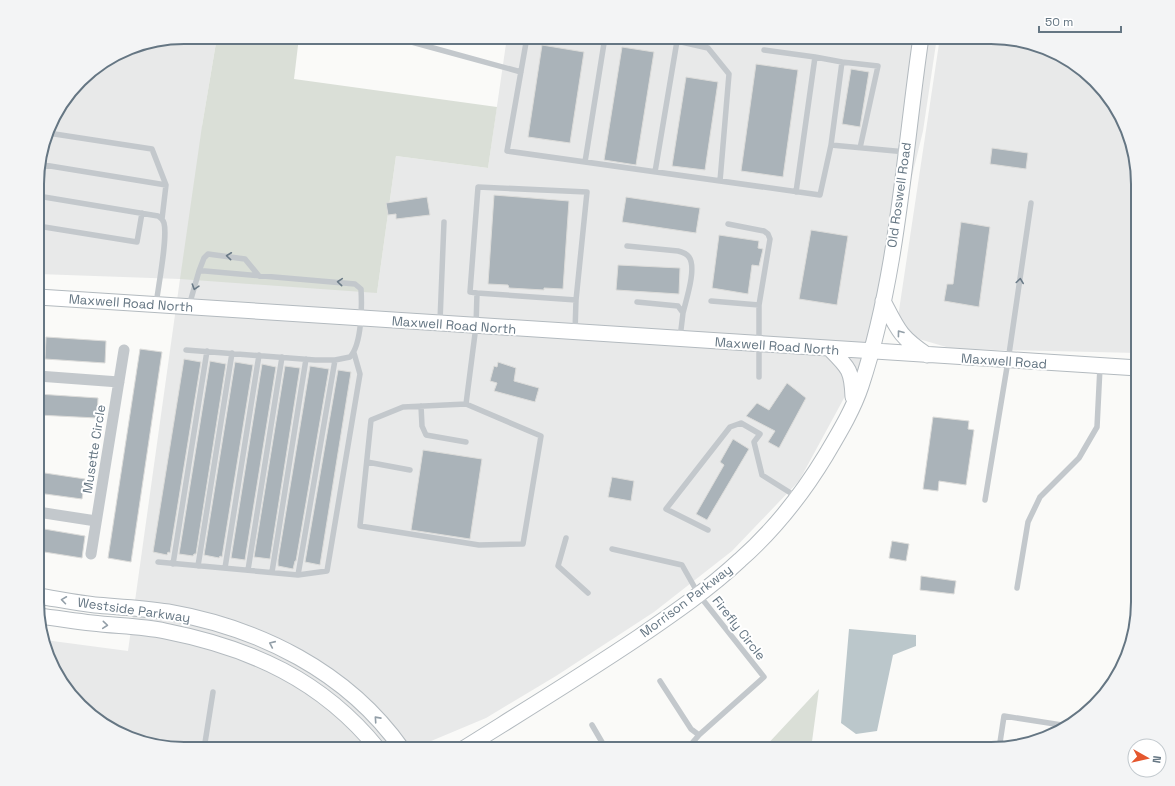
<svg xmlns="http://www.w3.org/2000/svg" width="1175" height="786" viewBox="0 0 1175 786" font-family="'Space Grotesk',sans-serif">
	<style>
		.built { fill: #e8e9e9 }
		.green { fill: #dadfd7 }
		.water { fill: #bbc7cb }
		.building { fill: #aab3b9; stroke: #dcdcda }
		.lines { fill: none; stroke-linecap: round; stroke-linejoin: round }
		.secondary-casing { stroke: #b3babf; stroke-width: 17 }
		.lane { stroke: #c3c8cc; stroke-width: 5.5 }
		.street { stroke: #c3c8cc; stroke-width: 11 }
		.secondary { stroke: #fff; stroke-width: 15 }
		.oneway { stroke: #6a7a87 }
		.oneway2 { stroke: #939fa8 }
		.labels { text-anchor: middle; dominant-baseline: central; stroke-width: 4; stroke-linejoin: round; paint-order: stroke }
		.street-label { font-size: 13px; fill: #657683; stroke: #fff }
		.rim { fill: none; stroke: #657683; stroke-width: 2 }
	</style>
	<rect width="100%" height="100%" fill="#fafaf8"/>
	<path class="built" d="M 184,37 L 217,37 L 202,126 L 377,293 L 396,156 L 488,168 L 507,37 L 937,37 L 923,131 L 869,352 L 799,481 L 732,551 L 654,612 L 556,676 L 486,718 L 424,744 L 426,749 L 183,749 L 137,741 L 102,724 L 57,676 L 45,640 L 128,651 L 180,279 L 38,274 L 38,165 L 52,119 L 87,74 L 128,48 Z
		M 940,37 L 992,37 L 1038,45 L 1073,62 L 1118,111 L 1138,174 L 1138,353 L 953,349 L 919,339 L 901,326 L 898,317 Z"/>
	<path class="green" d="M 217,37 L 299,37 L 294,79 L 497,107 L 488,168 L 396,156 L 377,293 L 180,279 L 202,126 Z
		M 819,689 L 811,749 L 763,749 Z"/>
	<path class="water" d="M 849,629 L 916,635 L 916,646 L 893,655 L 877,731 L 856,734 L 841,723 Z"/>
	<path class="building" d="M 542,45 L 584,52 L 570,143 L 528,137 Z
		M 622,47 L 654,52 L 636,165 L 604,160 Z
		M 756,64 L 798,70 L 783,177 L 741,171 Z
		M 851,69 L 869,72 L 860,127 L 842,124 Z
		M 686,77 L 718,82 L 705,170 L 672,166 Z
		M 992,148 L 1028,153 L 1026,169 L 990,164 Z
		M 494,195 L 569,201 L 563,289 L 544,288 L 544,290 L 509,288 L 508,285 L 488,284 Z
		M 427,197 L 430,215 L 396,219 L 396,214 L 388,215 L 386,203 Z
		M 626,197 L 700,208 L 696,233 L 622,222 Z
		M 961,222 L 990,227 L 979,307 L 944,301 L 947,284 L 953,284 Z
		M 811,230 L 848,236 L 837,305 L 799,299 Z
		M 719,235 L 759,241 L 758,248 L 763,249 L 759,266 L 752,265 L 748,294 L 712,288 Z
		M 618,265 L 680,268 L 679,294 L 616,290 Z
		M 46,337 L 106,341 L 105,363 L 45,359 Z
		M 140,349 L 162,352 L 131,562 L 108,558 Z
		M 184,359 L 201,362 L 170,553 L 168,552 L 167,555 L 153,552 Z
		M 210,361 L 226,364 L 196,554 L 194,554 L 193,556 L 179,554 Z
		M 235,362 L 253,365 L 222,557 L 220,556 L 219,558 L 204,555 Z
		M 498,362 L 516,368 L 514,381 L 539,388 L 535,402 L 494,391 L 497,383 L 490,381 L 494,366 L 497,367 Z
		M 262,364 L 276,367 L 245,560 L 231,558 Z
		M 285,366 L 300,368 L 270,559 L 254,557 Z
		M 310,366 L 329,369 L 296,561 L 295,561 L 293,569 L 278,566 L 278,560 Z
		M 338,370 L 351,372 L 320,565 L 305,562 Z
		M 787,383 L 806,398 L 779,448 L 768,442 L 775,431 L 746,416 L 757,403 L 769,410 Z
		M 38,394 L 98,398 L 97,418 L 38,415 Z
		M 933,417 L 969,421 L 968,429 L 974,430 L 966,485 L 939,481 L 938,491 L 923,489 Z
		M 733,439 L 749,449 L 707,520 L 696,514 L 724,465 L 720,462 Z
		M 423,450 L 482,459 L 470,539 L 411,530 Z
		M 38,472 L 85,479 L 82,499 L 38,493 Z
		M 612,477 L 634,481 L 631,501 L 608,497 Z
		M 38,528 L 85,536 L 82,558 L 38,551 Z
		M 892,541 L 909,544 L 906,561 L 889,558 Z
		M 921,576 L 956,581 L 954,594 L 920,590 Z"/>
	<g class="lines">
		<defs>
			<path id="secondary" d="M 38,297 L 1138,368
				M 883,301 C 898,330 900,337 927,355
				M 831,350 C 849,368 852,371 853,397
				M 38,596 C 57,599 76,603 95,605 C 119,607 144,608 168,612 C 259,628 347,671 402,749
				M 38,616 C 56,618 74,621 92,623 C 116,626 141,626 165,631 C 251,648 322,680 378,749
				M 463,749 C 522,712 581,676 639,637 C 674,613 709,589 740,560 C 774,530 803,493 826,455 C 839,433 853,410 861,386 C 898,274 904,153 921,37"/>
		</defs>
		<use href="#secondary" class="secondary-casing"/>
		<path class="lane" d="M 527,37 L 507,151 L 820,195 L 831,145 L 906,152
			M 634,37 L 677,41 L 708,48 L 729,74 L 720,181
			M 871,37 L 888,39 L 896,37
			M 897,37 L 920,40
			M 397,38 L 521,72
			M 764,50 L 815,57
			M 842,62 L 878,66 L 860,148
			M 48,133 L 152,149 L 166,185 L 162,219
			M 585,162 L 605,37
			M 38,164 L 166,185
			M 655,172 L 677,41
			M 796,192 L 815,57 L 842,62 L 831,145
			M 38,196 L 158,216 C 161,218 163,219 164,223 C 168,238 158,287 156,305
			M 38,198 L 42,181 L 46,140
			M 728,224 L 764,231 L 768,234 L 770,239 L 759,305 L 759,377
			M 1138,224 L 1133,250 L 1138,258
			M 38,226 L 137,242 L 142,213
			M 627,246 L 678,251 C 682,252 686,253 689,257 C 697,268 686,300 683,313
			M 199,271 L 204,258 L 208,254 L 245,259 L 259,276
			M 711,301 L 759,305
			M 637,302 L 678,306 L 683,313 L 680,338
			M 440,321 L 444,222
			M 575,332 L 576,300
			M 186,350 L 315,360 L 335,360 L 350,357 C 362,344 362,306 361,289 L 355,284 L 205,271 L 199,271 L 189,306
			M 466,404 L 403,407 L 371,420 L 360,526 L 479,545 L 523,544 L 541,436 L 466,404 L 476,326 L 477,293 L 470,292 L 478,187 L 587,192 L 576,300 L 477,293
			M 421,406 L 422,426 L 426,435 L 466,442
			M 367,462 L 410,470
			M 985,500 L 1008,361 L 1031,203
			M 708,530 L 666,509 L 730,427 L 741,423 L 760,434 L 754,442 L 762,475 L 797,497
			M 566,538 L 558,566 L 588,593
			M 612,549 L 682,565 L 699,595 L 764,677 L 699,735 L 687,749
			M 158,562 L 298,575 L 335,360
			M 173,564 L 207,351
			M 198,566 L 232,353
			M 225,568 L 259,355
			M 248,570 L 282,357
			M 272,572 L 306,359
			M 298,575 L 327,571 L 360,374 L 354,353
			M 1017,588 L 1028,522 L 1040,497 L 1079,458 L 1097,427 L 1100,367
			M 660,681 L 691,729 L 699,735
			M 592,725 L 606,749
			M 204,749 L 213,692
			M 999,749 L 1004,716 L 1068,726"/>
		<path class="street" d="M 38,376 L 119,382
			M 38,512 L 96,521
			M 91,554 L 124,350"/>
		<use href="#secondary" class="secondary"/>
	</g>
	<defs><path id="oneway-chevron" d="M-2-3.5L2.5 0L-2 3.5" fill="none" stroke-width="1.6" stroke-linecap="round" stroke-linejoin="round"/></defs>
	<g class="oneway">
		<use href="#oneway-chevron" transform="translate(229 256) rotate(-174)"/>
		<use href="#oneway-chevron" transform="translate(1020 281) rotate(-82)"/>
		<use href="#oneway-chevron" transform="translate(340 282) rotate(-175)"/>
		<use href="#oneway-chevron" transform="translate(195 287) rotate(107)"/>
	</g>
	<g class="oneway2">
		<use href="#oneway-chevron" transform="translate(900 333) rotate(-127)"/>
		<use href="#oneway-chevron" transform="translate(64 600) rotate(-172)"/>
		<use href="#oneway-chevron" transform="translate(105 625) rotate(5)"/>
		<use href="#oneway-chevron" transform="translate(272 644) rotate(-156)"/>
		<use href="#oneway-chevron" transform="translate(377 719) rotate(-132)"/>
	</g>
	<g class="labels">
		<g class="street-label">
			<text transform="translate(899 195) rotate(-82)">Old Roswell Road</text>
			<text transform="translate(131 303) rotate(4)">Maxwell Road North</text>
			<text transform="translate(454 325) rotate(4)">Maxwell Road North</text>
			<text transform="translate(777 346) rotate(4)">Maxwell Road North</text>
			<text transform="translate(1004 361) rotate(4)">Maxwell Road</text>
			<text transform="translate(94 449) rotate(-81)">Musette Circle</text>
			<text transform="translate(686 601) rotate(-37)">Morrison Parkway</text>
			<text transform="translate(134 610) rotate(8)">Westside Parkway</text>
			<text transform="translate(739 628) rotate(52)">Firefly Circle</text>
		</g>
	</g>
	<path d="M0 0H1175V786H0ZM184 44H991A140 140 0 0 1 1131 184V602A140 140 0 0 1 991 742H184A140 140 0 0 1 44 602V184A140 140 0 0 1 184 44Z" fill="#f3f4f5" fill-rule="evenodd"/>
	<path class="rim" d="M184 44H991A140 140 0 0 1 1131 184V602A140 140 0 0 1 991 742H184A140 140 0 0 1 44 602V184A140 140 0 0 1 184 44Z"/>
	<g transform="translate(1147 758) rotate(98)"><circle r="19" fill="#ffffff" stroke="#c1c8cd"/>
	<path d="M0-3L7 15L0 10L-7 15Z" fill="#e4572e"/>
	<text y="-6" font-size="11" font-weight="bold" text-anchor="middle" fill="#657683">N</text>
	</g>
	<path d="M1039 26v6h82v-6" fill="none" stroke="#657683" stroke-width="2"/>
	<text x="1045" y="26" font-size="12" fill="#657683" stroke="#ffffff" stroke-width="3" paint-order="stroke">50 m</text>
</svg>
